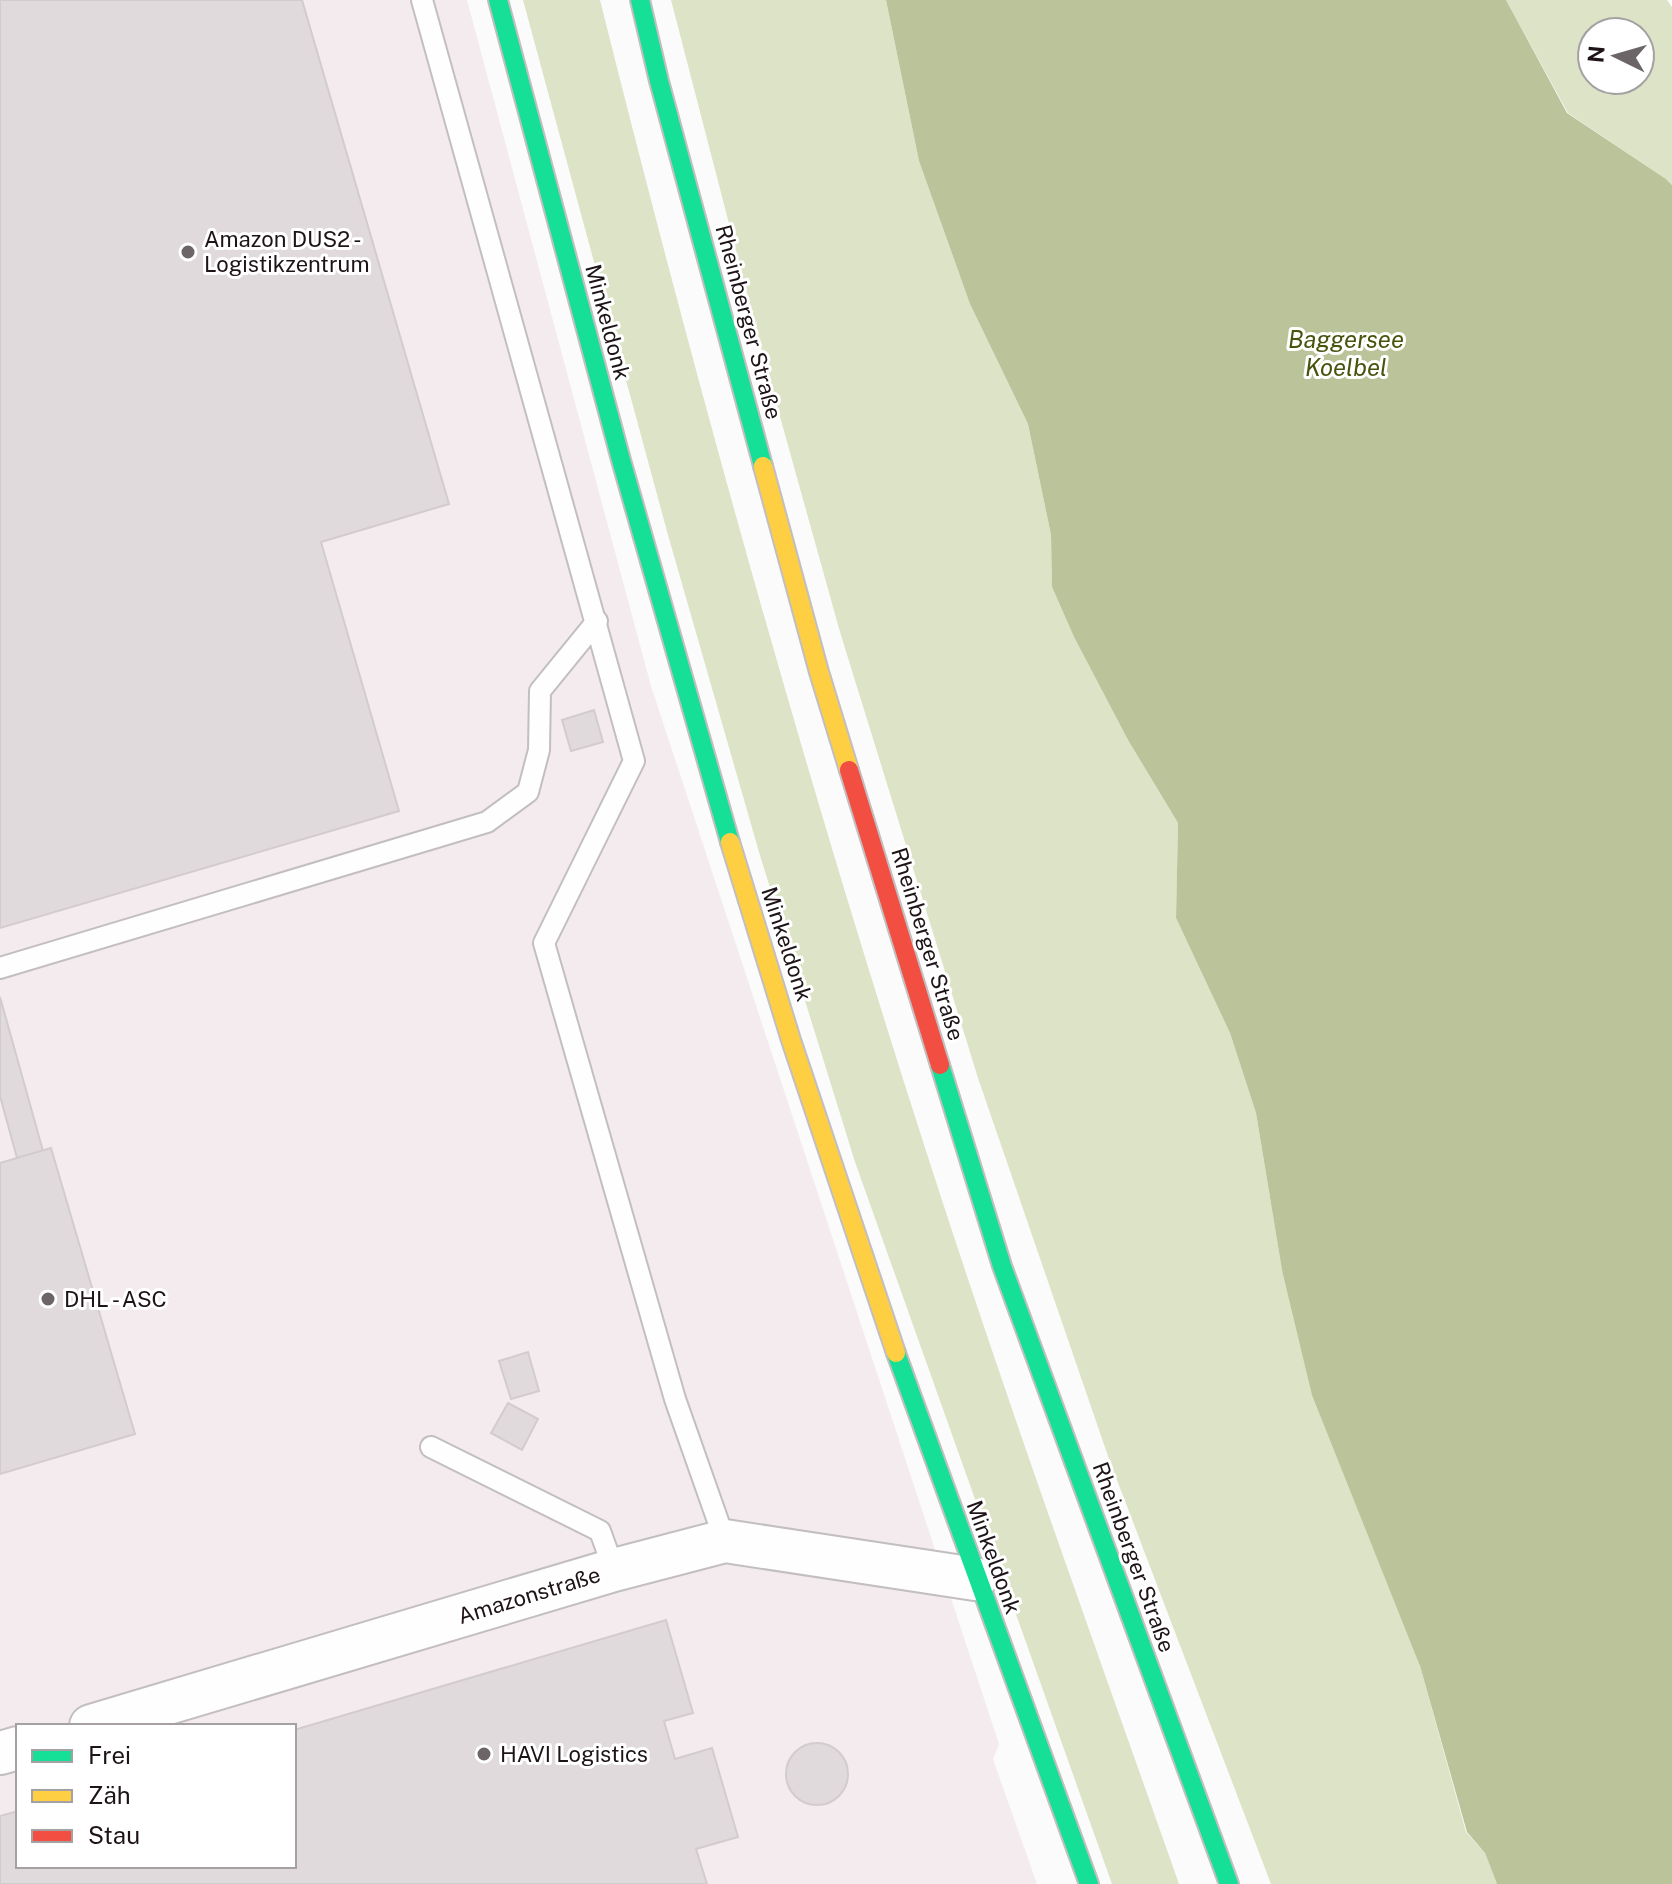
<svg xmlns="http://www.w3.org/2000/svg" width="1672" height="1884" viewBox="0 0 1672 1884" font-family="'Public Sans',sans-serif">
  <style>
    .built { fill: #f4ebef; fill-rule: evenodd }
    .green { fill: #dce3c6; fill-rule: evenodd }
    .water { fill: #bac399 }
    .building { fill: #e0dadc; stroke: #d2ccce; stroke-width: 2 }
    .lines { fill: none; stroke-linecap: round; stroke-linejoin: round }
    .lane-casing { stroke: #c3bec0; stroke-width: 24 }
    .street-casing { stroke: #c3bec0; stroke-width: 46 }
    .fast-casing { stroke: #c3bec0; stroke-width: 22 }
    .slow-casing { stroke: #c3bec0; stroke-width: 22 }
    .jam-casing { stroke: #c3bec0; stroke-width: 22 }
    .lane { stroke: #fefefe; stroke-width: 20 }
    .street { stroke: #fefefe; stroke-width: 42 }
    .fast { stroke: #16e098; stroke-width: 18 }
    .slow { stroke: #ffcf43; stroke-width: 18 }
    .jam { stroke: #f24e42; stroke-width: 18 }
    .poi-dot { fill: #6b6567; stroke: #fff; stroke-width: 3 }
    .labels { text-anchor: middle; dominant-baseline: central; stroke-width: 6; stroke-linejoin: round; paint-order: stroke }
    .poi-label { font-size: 22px; fill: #1e1418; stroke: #fff; text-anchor: start }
    .street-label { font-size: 22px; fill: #1e1418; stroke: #fff }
    .water-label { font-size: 24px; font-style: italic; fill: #48530e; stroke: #fff }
  </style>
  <rect width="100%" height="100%" fill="#fbfbfb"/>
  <!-- built -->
  <path class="built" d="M0 0H467L651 686 999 1744 993 1759 1037 1884H0ZM18 1726H294V1866H18Z"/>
  <!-- green -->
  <g class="green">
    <path d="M523 0H600C708 432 829 862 970 1285 1037 1486 1109 1685 1179 1884H1112L855 1162 759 852 668 535Z"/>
    <path d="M671 0H886L919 161 970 304 1028 424 1051 535 1052 587 1074 637 1128 740 1178 823 1176 918 1230 1033 1256 1113 1282 1270 1420 1666 1466 1832 1485 1853 1497 1884H1271L1109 1459 978 1078 840 632 767 370Z"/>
    <path d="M1506 0H1667L1672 7V185L1666 179 1568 113ZM1592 32H1640V80H1592Z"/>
  </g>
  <!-- water -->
  <path class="water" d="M886 0H1506L1567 113 1666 179 1672 185V1884H1497L1485 1853 1467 1832 1420 1666 1312 1395 1282 1270 1256 1113 1230 1033 1176 918 1178 823 1128 740 1074 637 1052 587 1051 535 1028 424 970 304 919 161Z"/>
  <!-- building -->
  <g class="building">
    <path d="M0 0H302L449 504 321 542 399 811 0 928Z"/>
    <path d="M594 710 603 742 571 751 562 720Z"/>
    <path d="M0 997 43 1151 17 1158 0 1096Z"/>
    <path d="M51 1148 135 1434 0 1474V1163Z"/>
    <path d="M528 1352 539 1391 511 1399 499 1361Z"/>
    <path d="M508 1403 538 1419 522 1450 491 1433Z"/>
    <path d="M666 1620 693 1713 664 1721 675 1759 712 1748 738 1837 696 1849 707 1884H0V1816L18 1811V1866H294V1730Z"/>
    <circle cx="817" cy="1774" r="31"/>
  </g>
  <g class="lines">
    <defs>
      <g id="lane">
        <path d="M422 0 634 761 544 943 675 1399 725 1541"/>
        <path d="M0 968 487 822 528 792 539 750 540 691 597 621"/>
        <path d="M431 1447 600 1531 614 1570"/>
      </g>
      <g id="street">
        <path d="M91 1726 614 1570 725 1541 975 1579"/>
        <path d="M0 1753 18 1748"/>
      </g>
      <g id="fast">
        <path d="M498 0 621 460 730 842"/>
        <path d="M640 0 659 81 763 466"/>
        <path d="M940 1065 1002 1266 1229 1884"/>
        <path d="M896 1353 1089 1884"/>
      </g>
      <g id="slow">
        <path d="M763 466 819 672 849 770"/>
        <path d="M730 842 791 1040 896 1353"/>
      </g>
      <path id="jam" d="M849 770 940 1065"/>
    </defs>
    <!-- lane casing -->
    <use href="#lane" class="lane-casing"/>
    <!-- street casing -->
    <use href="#street" class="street-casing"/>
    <!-- fast casing -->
    <use href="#fast" class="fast-casing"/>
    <!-- slow casing -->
    <use href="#slow" class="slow-casing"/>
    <!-- jam casing -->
    <use href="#jam" class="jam-casing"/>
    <!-- lane -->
    <use href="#lane" class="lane"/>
    <!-- street -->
    <use href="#street" class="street"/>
    <!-- fast -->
    <use href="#fast" class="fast"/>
    <!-- slow -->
    <use href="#slow" class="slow"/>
    <!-- jam -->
    <use href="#jam" class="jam"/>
  </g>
  <!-- markers -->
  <g class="poi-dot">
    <circle cx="188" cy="252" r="8"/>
    <circle cx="48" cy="1299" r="8"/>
    <circle cx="484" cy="1754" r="8"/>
  </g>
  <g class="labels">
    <!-- poi labels -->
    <g class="poi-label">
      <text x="204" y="239">Amazon DUS2 -<tspan x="204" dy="25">Logistikzentrum</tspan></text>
      <text x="64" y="1299">DHL - ASC</text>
      <text x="500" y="1754">HAVI Logistics</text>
    </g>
    <!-- street labels -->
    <g class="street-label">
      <text transform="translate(608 322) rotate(75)">Minkeldonk</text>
      <text transform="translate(749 322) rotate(75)">Rheinberger Straße</text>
      <text transform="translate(787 944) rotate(72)">Minkeldonk</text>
      <text transform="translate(928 944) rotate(73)">Rheinberger Straße</text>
      <text transform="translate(994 1557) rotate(70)">Minkeldonk</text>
      <text transform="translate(1134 1557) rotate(70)">Rheinberger Straße</text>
      <text transform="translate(529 1595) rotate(-17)">Amazonstraße</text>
    </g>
    <!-- water labels -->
    <g class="water-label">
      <text x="1346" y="339">Baggersee<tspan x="1346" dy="28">Koelbel</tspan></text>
    </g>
  </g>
  <!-- legend -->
  <rect x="16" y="1724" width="280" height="144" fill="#ffffff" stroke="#a5a1a3" stroke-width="2"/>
  <rect x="32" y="1750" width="40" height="12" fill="#16e098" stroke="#a5a1a3" stroke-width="2"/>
  <text x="88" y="1764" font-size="24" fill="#1e1418">Frei</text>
  <rect x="32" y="1790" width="40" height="12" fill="#ffcf43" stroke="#a5a1a3" stroke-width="2"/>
  <text x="88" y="1804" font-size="24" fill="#1e1418">Zäh</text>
  <rect x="32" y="1830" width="40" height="12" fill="#f24e42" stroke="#a5a1a3" stroke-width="2"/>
  <text x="88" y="1844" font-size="24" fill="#1e1418">Stau</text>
  <!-- north arrow -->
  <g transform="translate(1616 56) rotate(275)"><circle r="38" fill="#ffffff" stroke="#a5a1a3" stroke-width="2"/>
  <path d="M0-6L14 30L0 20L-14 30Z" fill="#6b6567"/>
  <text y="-12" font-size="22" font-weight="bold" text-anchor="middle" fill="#1e1418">N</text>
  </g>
</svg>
